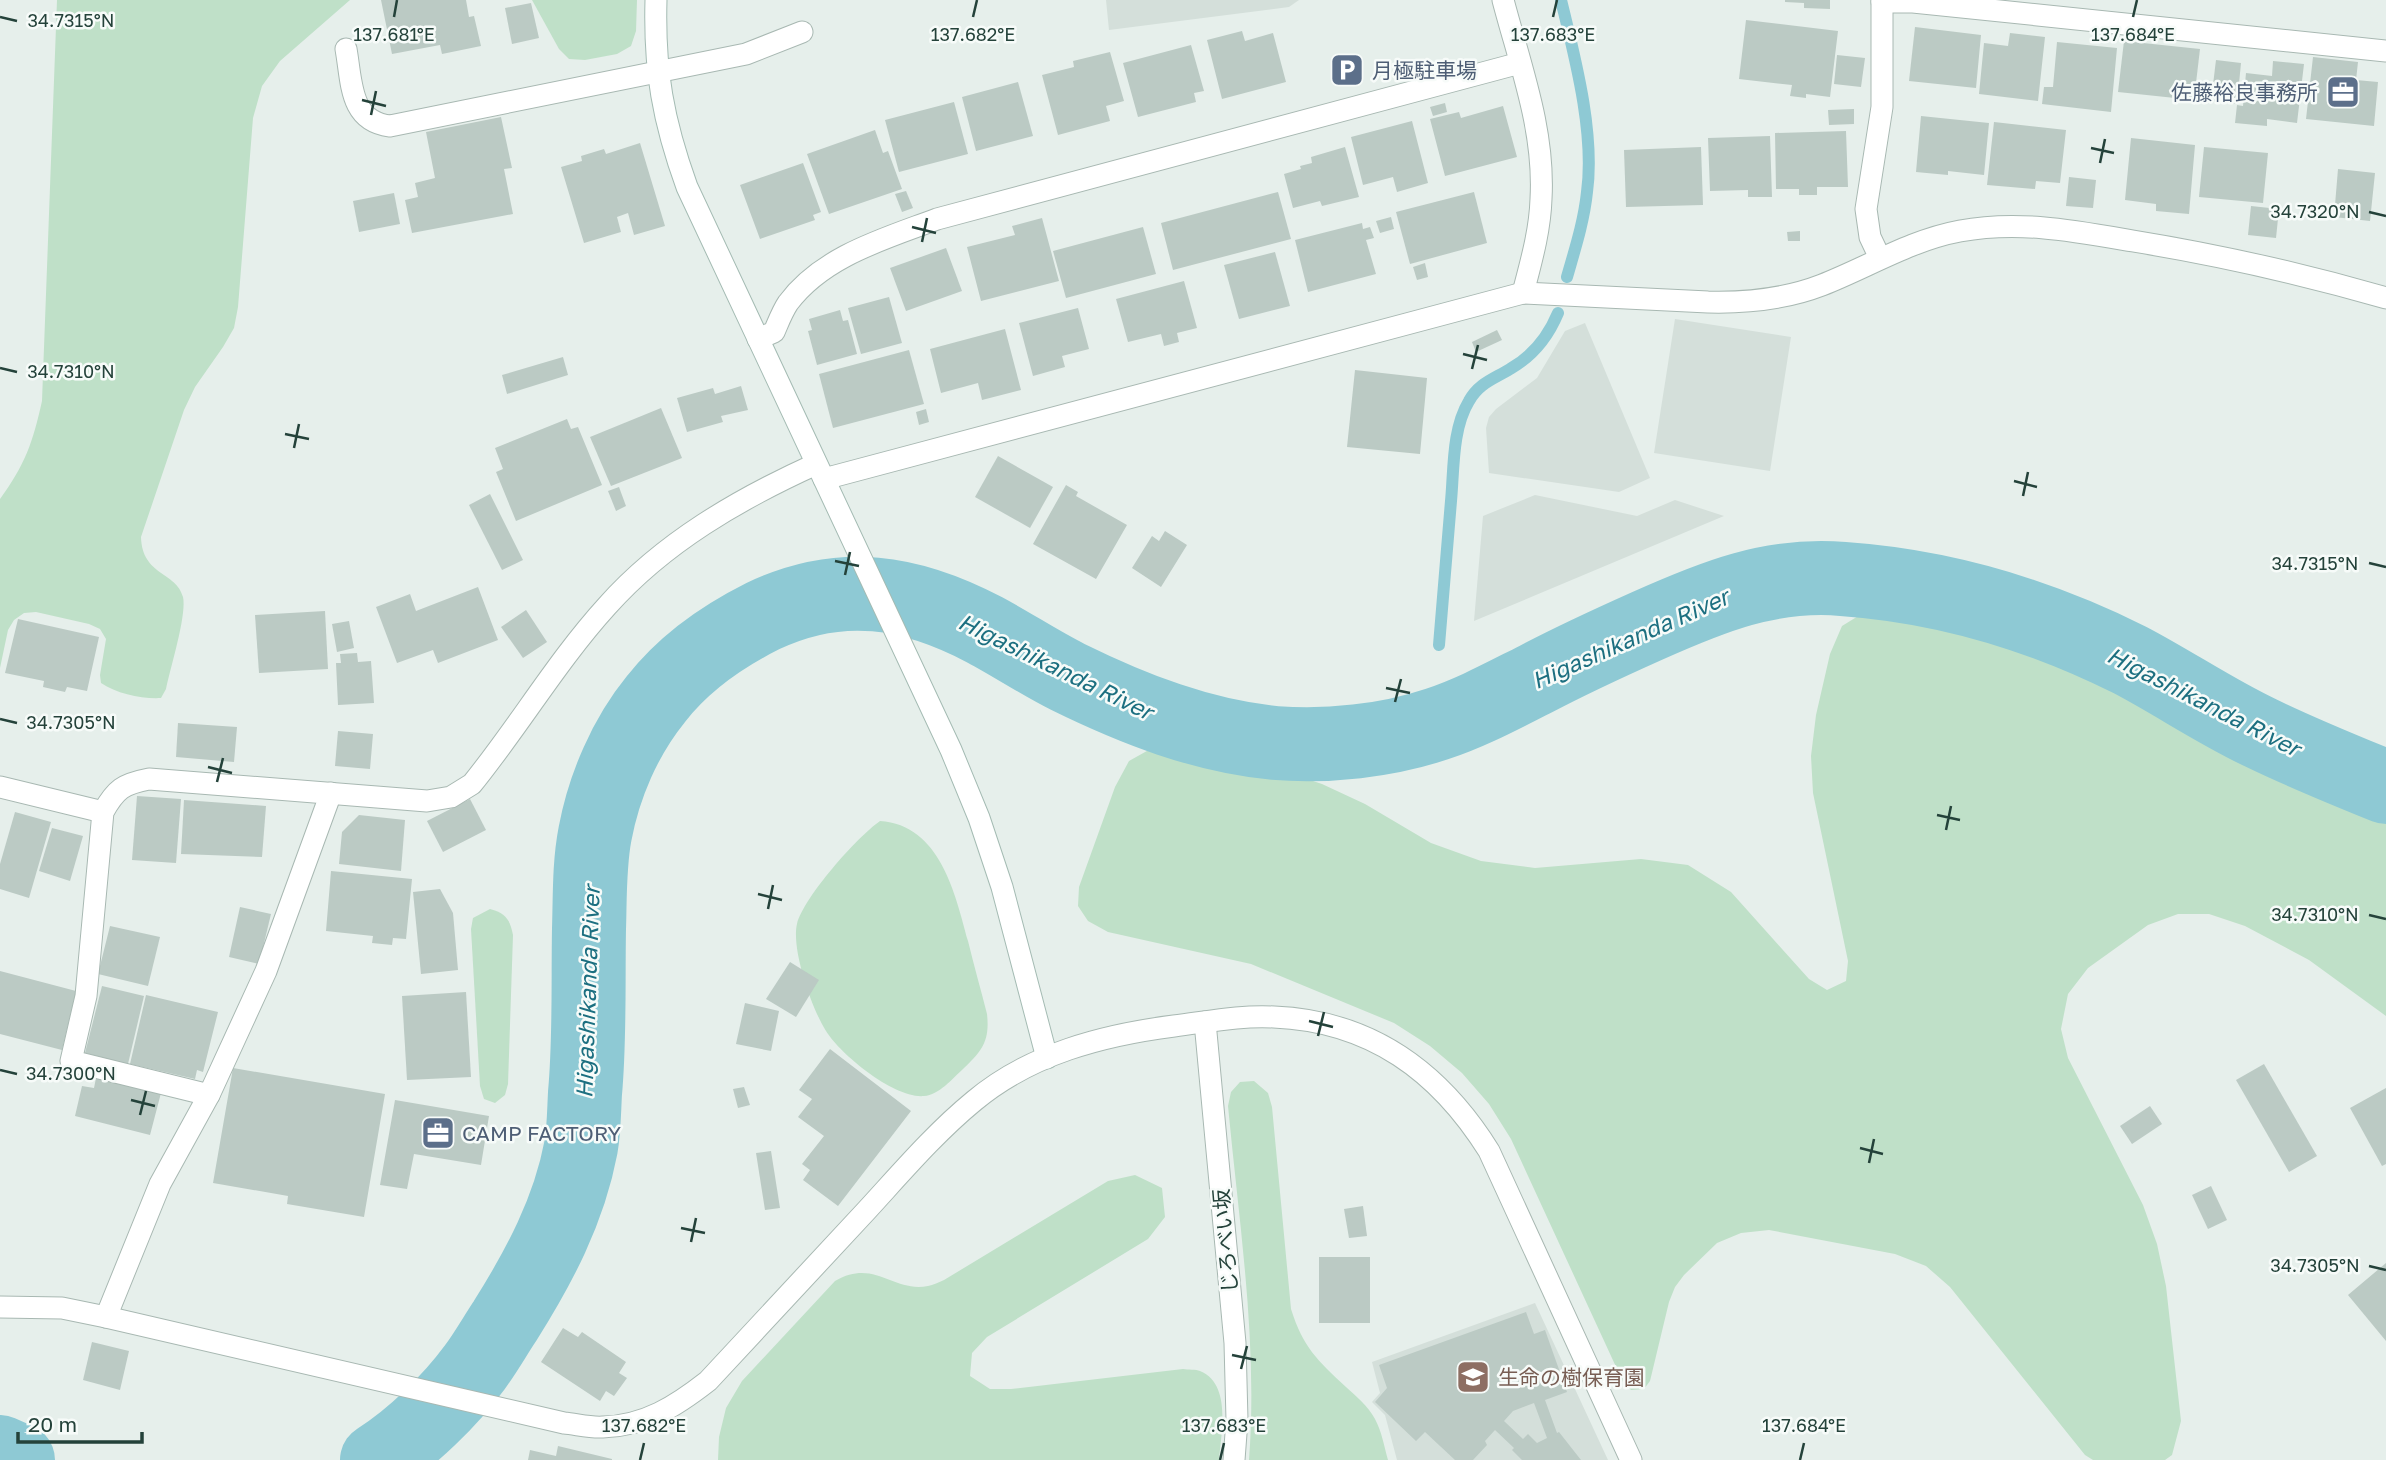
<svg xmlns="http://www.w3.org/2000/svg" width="2386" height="1460" viewBox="0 0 2386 1460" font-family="'Golos Text','Noto Sans JP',sans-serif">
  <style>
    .built { fill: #d4dfda }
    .green { fill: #bfe0c8 }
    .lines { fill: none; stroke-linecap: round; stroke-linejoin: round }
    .stream { stroke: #8ec9d4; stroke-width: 12 }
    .river { stroke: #8ec9d4; stroke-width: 74 }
    .building { fill: #bbcac4; fill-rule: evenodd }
    .street-casing { stroke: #a8b8b2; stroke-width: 23 }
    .secondary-casing { stroke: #a4bbb3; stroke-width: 23 }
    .street { stroke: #fff; stroke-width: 21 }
    .secondary { stroke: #fff; stroke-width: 21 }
    .ticks { fill: none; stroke: #24423a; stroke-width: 2.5 }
    .labels { text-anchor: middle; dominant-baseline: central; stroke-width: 5; stroke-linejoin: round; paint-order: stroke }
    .service-label { font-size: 21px; fill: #4e5e75; stroke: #f7fbf9; text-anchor: start }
    .street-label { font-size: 21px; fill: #24423a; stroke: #f7fbf9 }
    .education-label { font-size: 21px; fill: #785e54; stroke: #f7fbf9; text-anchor: start }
    .water-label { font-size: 23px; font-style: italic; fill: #1c6f80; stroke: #f7fbf9 }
    .ticks-label { font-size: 18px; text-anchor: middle; fill: #24423a; stroke: #f7fbf9; stroke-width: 5; stroke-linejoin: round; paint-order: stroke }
  </style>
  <rect width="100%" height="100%" fill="#e6efeb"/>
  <!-- built -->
  <g class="built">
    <path d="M1106 0H1299L1289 7 1109 30Z"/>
    <path d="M1675 319 1791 337 1770 471 1654 453Z"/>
    <path d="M1585 323 1650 478 1619 492 1489 473 1486 428 1489 417 1496 409 1537 378 1565 331Z"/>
    <path d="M1535 495 1637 516 1675 500 1724 516 1474 621 1483 516Z"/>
    <path d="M1535 1303 1608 1460H1397L1385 1415 1372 1402 1380 1393 1372 1362Z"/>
  </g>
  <!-- green -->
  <g class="green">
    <path d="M57 0H350L280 61 262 86 253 118 238 307 234 328 223 347 195 387 184 410 141 537C142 576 177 572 183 597 187 615 170 669 166 689L161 698C142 699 117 694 101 683L100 675 106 639 100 629 89 624 36 612 24 613 14 620 8 630 0 668V499C25 465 33 442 42 401Z"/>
    <path d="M532 0H637L636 31 631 46 617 54 585 60 569 59 559 49Z"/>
    <path d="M1868 610C2010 605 2129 689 2249 752 2293 774 2340 792 2386 811V1016L2309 960 2245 926 2209 914H2178L2148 925 2088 968 2068 994 2061 1029 2068 1058 2143 1205 2157 1244 2166 1286 2181 1421 2172 1455 2165 1460H2093L2085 1455 1950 1287 1926 1266 1895 1254 1769 1230 1741 1233 1717 1243 1684 1275 1675 1287 1669 1302 1650 1381 1644 1389 1631 1390 1623 1382 1511 1139 1489 1104 1462 1073 1430 1046 1394 1023 1251 964 1108 932 1088 921 1078 906 1079 887 1115 787 1129 761 1154 747H1184L1280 770 1322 784 1365 804 1431 843 1481 861 1535 868 1641 859 1688 865 1731 892 1809 979 1827 990 1846 981 1848 961 1813 793 1811 756 1816 715 1830 654 1842 626Z"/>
    <path d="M880 821C940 825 955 893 968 941 974 966 981 990 987 1014 990 1041 982 1051 963 1069 952 1079 939 1095 924 1096 895 1099 841 1055 826 1031 812 1009 791 949 797 924 804 897 857 837 880 821Z"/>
    <path d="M490 909C506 913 510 920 513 935L508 1084 505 1095 495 1103 484 1099 480 1086 471 929 473 918Z"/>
    <path d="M1254 1081 1268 1093 1272 1107 1291 1309C1303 1347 1317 1360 1346 1387 1356 1396 1368 1406 1375 1419 1382 1432 1384 1446 1388 1460H1249C1258 1342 1239 1223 1228 1106L1231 1092 1240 1082Z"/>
    <path d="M1135 1175 1162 1188 1165 1217 1148 1239 987 1337 972 1353 970 1376 990 1389H1011L1183 1369C1188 1370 1196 1369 1200 1371 1232 1384 1221 1434 1219 1460H718L719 1437 726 1408 742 1381 835 1281C875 1258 893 1293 928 1286 933 1285 939 1282 944 1280L1108 1181Z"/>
  </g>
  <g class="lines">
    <!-- stream -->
    <g class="stream">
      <path d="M1561 0C1575 58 1595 133 1587 192 1584 221 1575 249 1567 277"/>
      <path d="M1439 645C1443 597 1447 549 1451 501 1454 469 1452 429 1469 401 1479 383 1494 379 1510 369 1533 356 1548 337 1558 313"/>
      <path d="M1432 726 1434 699"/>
    </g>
    <!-- river -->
    <g class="river">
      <path d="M0 1452 18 1460"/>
      <path d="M377 1460C412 1438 450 1401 475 1367 486 1352 495 1336 505 1321 539 1267 569 1211 581 1147 584 1130 584 1111 585 1093 590 1039 588 984 589 929 590 898 589 865 595 834 604 786 625 737 656 699 684 663 723 636 763 616 841 579 911 591 985 630 1013 645 1040 663 1068 677 1133 709 1202 736 1275 743 1328 747 1386 741 1437 724 1471 713 1504 695 1536 679 1572 660 1609 643 1647 626 1712 597 1770 573 1843 579 1943 586 2040 615 2130 660 2174 683 2216 712 2261 733 2302 753 2344 770 2386 787"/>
    </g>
  </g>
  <!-- building -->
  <g class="building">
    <path d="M381 0H466L469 17 474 16 481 46 442 54 440 45 392 54Z"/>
    <path d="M1785 0H1830V9L1804 8V3L1785 2Z"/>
    <path d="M531 3 539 38 512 44 505 8Z"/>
    <path d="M1746 20 1838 31 1830 97 1806 94V98L1790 96 1792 85 1739 79Z"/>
    <path d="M1915 27 1981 35 1976 88 1909 81Z"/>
    <path d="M1242 31 1245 41 1273 33 1286 82 1222 99 1207 40Z"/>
    <path d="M2010 33 2045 37 2038 101 1979 94 1984 43 2008 46Z"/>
    <path d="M2124 41 2200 49 2194 100 2118 92Z"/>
    <path d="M2057 42 2117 48 2111 112 2042 104 2044 87H2053Z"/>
    <path d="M1191 45 1204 91 1194 93 1196 102 1138 117 1123 63Z"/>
    <path d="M1110 52 1124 101 1106 106 1110 121 1058 135 1042 75 1074 67 1073 61Z"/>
    <path d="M1837 55 1865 58 1861 87 1834 84Z"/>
    <path d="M2313 57 2358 62 2356 80 2378 82 2374 126 2306 119Z"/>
    <path d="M2216 60 2241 63 2237 104 2211 101Z"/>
    <path d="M2273 61 2304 64 2297 123 2267 119V126L2235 123 2237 105 2243 106 2246 73 2272 76Z"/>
    <path d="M1018 82 1033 136 976 151 962 97Z"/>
    <path d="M954 102 968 154 899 172 885 120Z"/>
    <path d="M1445 103 1447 112 1433 116 1430 107Z"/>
    <path d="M1503 106 1517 157 1445 176 1430 119 1459 112 1461 118Z"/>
    <path d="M1854 109V124L1829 125 1828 110Z"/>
    <path d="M1921 116 1989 123 1984 175 1948 171V175L1916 172Z"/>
    <path d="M501 117 512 168 504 169 513 214 412 233 405 200 418 197 415 183 435 178 426 132Z"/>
    <path d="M1412 121 1428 183 1397 192 1393 177 1363 185 1351 137Z"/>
    <path d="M1994 122 2066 130 2060 183 2036 181 2035 189 1987 185Z"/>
    <path d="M875 130 883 153 888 151 902 189 829 214 807 154Z"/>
    <path d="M1846 131 1848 187H1817V195H1799V189H1776L1775 133Z"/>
    <path d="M1770 136 1772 197H1748V190L1710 191 1708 138Z"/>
    <path d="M2131 138 2195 145 2189 214 2156 211V204L2125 200Z"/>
    <path d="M640 143 665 226 634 235 628 213 617 217 621 232 584 243 561 167 582 161 581 156 604 149 606 154Z"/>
    <path d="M1345 147 1359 197 1322 206 1320 201 1293 208 1284 174 1301 169 1300 166 1312 163 1311 157Z"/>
    <path d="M1701 147 1703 205 1626 207 1624 150Z"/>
    <path d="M2204 147 2268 153 2263 203 2199 197Z"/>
    <path d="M803 163 821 212 813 215 815 220 760 239 740 185Z"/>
    <path d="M2338 169 2375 173 2370 221 2334 217Z"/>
    <path d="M2069 177 2096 180 2093 208 2066 206Z"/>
    <path d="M906 191 913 208 902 212 895 194Z"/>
    <path d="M1278 192 1291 239 1173 270 1161 223Z"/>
    <path d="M1474 192 1487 243 1410 264 1396 212Z"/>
    <path d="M394 193 400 224 359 232 353 201Z"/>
    <path d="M2251 206 2279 209 2276 238 2248 235Z"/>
    <path d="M1391 217 1394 229 1380 233 1376 221Z"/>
    <path d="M1042 218 1059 281 981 301 967 247 1015 235 1012 226Z"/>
    <path d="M1362 223 1363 229 1370 227 1374 238 1366 240 1376 274 1308 292 1295 240Z"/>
    <path d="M1143 227 1156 274 1066 298 1053 251Z"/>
    <path d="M1800 231V241H1788L1787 232Z"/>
    <path d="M946 248 962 291 906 311 890 268Z"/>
    <path d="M1275 252 1290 306 1239 319 1224 265Z"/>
    <path d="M1425 263 1428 277 1417 280 1413 267Z"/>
    <path d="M1184 281 1197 328 1177 333 1179 342 1164 346 1161 334 1128 342 1116 299Z"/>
    <path d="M889 297 902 343 861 354 848 308Z"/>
    <path d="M1078 308 1089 349 1062 356 1065 367 1033 376 1019 323Z"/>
    <path d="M840 310 843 321 848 320 857 354 817 365 808 331 812 330 809 319Z"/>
    <path d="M1005 329 1021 390 982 400 978 383 941 393 930 349Z"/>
    <path d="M1497 330 1502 340 1476 352 1472 342Z"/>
    <path d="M909 350 924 404 833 428 819 374Z"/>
    <path d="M563 357 568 375 507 394 502 375Z"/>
    <path d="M1355 370 1427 378 1420 454 1347 447Z"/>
    <path d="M741 386 748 410 721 416 723 422 687 432 677 398 713 388 715 394Z"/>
    <path d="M661 408 682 458 611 486 590 437Z"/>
    <path d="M926 409 929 422 919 425 916 412Z"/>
    <path d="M567 419 571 429 578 427 602 485 516 521 496 472 503 469 495 448Z"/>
    <path d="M998 456 1053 487 1030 528 975 497Z"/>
    <path d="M1066 485 1078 492 1076 496 1127 525 1096 579 1033 544Z"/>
    <path d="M619 487 626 506 616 511 608 491Z"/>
    <path d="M490 494 523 560 502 570 469 505Z"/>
    <path d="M1165 531 1187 545 1161 587 1132 568 1152 536 1159 541Z"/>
    <path d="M478 587 498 640 438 663 433 650 397 663 376 607 410 594 416 611Z"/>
    <path d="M526 610 547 642 523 658 501 627Z"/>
    <path d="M325 611 328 669 259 673 255 615Z"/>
    <path d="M18 619 99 637 87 691 67 687 65 692 43 687 44 681 5 673Z"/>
    <path d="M349 621 354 648 337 652 332 624Z"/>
    <path d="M357 653 358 662 371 661 374 703 338 705 336 663H341L340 654Z"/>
    <path d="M178 723 237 727 234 762 176 757Z"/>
    <path d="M338 731 373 734 370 769 335 766Z"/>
    <path d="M137 796 181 799 176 863 132 860Z"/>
    <path d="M470 799 486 830 443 852 427 821Z"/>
    <path d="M184 800 266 806 262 857 181 854Z"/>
    <path d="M15 812 51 822 29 898 0 889V864Z"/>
    <path d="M359 815 405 820 401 871 339 864 342 832Z"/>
    <path d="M52 828 83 836 70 881 39 871Z"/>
    <path d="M331 871 412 879 406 939 393 938 392 945 372 943 373 936 326 931Z"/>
    <path d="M440 889 453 913 458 970 421 974 413 892Z"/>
    <path d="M240 907 271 914 259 964 229 957Z"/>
    <path d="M110 926 160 937 148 986 98 974Z"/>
    <path d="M790 962 819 980 796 1017 766 999Z"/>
    <path d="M0 971 76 991 62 1050 0 1034Z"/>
    <path d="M102 986 144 996 128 1064 85 1053Z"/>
    <path d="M466 992 471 1077 407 1080 402 996Z"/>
    <path d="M146 995 218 1012 203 1072 197 1070 195 1079 130 1064Z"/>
    <path d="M745 1003 779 1011 771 1051 736 1044Z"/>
    <path d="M830 1049 911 1111 838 1206 803 1180 810 1170 802 1164 824 1136 798 1117 812 1099 799 1090Z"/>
    <path d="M2264 1064 2317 1156 2289 1172 2236 1080Z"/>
    <path d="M233 1068 385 1094 364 1217 287 1204 288 1196 213 1183Z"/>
    <path d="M96 1078 161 1093 150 1135 75 1116 82 1086 94 1088Z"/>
    <path d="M744 1087 750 1105 738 1108 733 1089Z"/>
    <path d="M2386 1088V1164L2382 1166 2350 1108Z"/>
    <path d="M395 1100 489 1116 481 1165 414 1154 407 1189 380 1185Z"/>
    <path d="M2150 1106 2162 1124 2132 1144 2120 1126Z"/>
    <path d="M771 1151 780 1208 765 1210 756 1153Z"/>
    <path d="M2211 1186 2227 1220 2208 1229 2192 1195Z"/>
    <path d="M1363 1206 1367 1236 1349 1238 1344 1209Z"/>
    <rect x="1319" y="1257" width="51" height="66"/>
    <path d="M2386 1263V1341L2348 1295Z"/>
    <path d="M1526 1312 1534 1334 1545 1330 1567 1392 1545 1400 1557 1433 1559 1432 1581 1460H1522L1512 1450 1514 1448 1495 1430 1485 1441 1487 1445 1473 1460H1455L1425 1432 1416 1441 1375 1402 1387 1388 1379 1365ZM1534 1403 1547 1438 1537 1443 1528 1434 1523 1439 1504 1421 1513 1411Z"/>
    <path d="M563 1328 578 1337 582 1332 626 1362 619 1373 627 1378 614 1396 606 1391 600 1401 541 1362Z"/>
    <path d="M92 1342 129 1351 120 1390 83 1380Z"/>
    <path d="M558 1446 612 1459V1460H528L530 1450 556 1456Z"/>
  </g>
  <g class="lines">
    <defs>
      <g id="street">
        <path d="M1503 0C1520 65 1545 130 1541 199 1540 231 1531 262 1523 293"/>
        <path d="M1882 2H1913L2386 51"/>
        <path d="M346 49C352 82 349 121 390 126L746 54 802 32"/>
        <path d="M1880 258 1870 237 1866 209 1882 107V0"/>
        <path d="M758 339 774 332C778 323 782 312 788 303 823 256 884 239 937 219L1520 63"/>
        <path d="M824 479 1523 293 1708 302C1747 303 1786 299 1822 285 1868 267 1911 240 1960 231 2019 220 2075 231 2133 241 2219 255 2303 274 2386 298"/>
        <path d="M0 787 103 812"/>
        <path d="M1205 1022 1235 1343 1237 1420 1234 1460"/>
        <path d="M209 1095 71 1061 86 996 103 812C116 789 123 784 149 779L427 801 451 797 472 784C519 726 557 661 607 606 664 542 739 499 816 464"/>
        <path d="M0 1307 62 1308 106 1317 564 1423C576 1424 590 1428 603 1427 645 1426 676 1406 708 1381 761 1324 814 1267 867 1210 901 1173 935 1133 974 1101 1030 1054 1103 1035 1174 1026 1207 1022 1241 1015 1274 1017 1371 1021 1439 1071 1489 1151L1631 1460"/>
        <path d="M106 1317 160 1184 209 1095 266 971 331 793"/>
      </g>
      <path id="secondary" d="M656 0C654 70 663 121 687 187L951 750 979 818 1002 887 1047 1058"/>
    </defs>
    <!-- street casing -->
    <use href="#street" class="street-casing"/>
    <!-- secondary casing -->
    <use href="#secondary" class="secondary-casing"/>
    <!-- street -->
    <use href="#street" class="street"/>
    <!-- secondary -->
    <use href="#secondary" class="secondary"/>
  </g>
  <!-- ticks -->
  <path class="ticks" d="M0 17 17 21M394 17 397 0M973 17 977 0M1553 17 1557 0M2133 17 2137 0M362 100 386 106M371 115 376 91M2091 148 2114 153M2100 163 2105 139M2369 212 2386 216M912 227 936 233M922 242 927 218M1463 354 1487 360M0 368 17 372M1472 369 1478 345M285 434 309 439M294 448 299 424M2014 481 2037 487M2023 496 2028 472M835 561 859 566M2369 563 2386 567M845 575 850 552M1386 688 1410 693M1395 702 1401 679M0 719 17 723M208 767 232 773M217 782 223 758M1937 815 1960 820M1946 830 1951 806M758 894 782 900M768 909 773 885M2369 915 2386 919M1309 1021 1333 1027M1318 1036 1324 1012M0 1070 17 1074M131 1100 155 1106M140 1115 146 1091M1860 1148 1883 1154M1869 1163 1874 1139M681 1228 705 1233M691 1242 696 1218M2369 1266 2386 1270M1232 1355 1256 1360M1241 1369 1247 1346M640 1460 644 1443M1220 1460 1224 1443M1800 1460 1804 1443"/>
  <!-- icons -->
  <defs>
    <symbol id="parking-square" viewBox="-11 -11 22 22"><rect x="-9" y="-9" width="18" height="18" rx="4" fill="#5c6f8a" stroke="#f7fbf9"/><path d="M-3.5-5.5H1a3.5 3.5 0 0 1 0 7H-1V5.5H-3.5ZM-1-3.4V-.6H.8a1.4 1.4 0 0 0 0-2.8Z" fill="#fff"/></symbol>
    <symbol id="office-square" viewBox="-11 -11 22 22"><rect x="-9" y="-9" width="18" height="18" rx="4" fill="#5c6f8a" stroke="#f7fbf9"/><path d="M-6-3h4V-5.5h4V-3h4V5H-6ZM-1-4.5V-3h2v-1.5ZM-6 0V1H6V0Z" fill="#fff"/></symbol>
    <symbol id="school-square" viewBox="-11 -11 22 22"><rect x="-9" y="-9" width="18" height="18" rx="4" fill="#8d6e63" stroke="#f7fbf9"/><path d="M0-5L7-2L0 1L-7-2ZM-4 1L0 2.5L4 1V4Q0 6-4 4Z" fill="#fff"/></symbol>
  </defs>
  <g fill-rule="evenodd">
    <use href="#parking-square" x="1328" y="51" width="38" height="38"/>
    <use href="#office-square" x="2324" y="73" width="38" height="38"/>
    <use href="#office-square" x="419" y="1114" width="38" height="38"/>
    <use href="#school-square" x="1454" y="1358" width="38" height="38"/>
  </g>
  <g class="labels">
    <!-- service labels -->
    <g class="service-label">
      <text x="1372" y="70">月極駐車場</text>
      <text x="2318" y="92" text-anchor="end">佐藤裕良事務所</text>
      <text x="462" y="1133">CAMP FACTORY</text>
    </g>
    <!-- street labels -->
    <g class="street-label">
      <text transform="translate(1225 1241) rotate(-95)">じろべい坂</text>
    </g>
    <!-- education labels -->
    <g class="education-label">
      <text x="1498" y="1377">生命の樹保育園</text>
    </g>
    <!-- water labels -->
    <g class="water-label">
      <text transform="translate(1630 638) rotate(-24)">Higashikanda River</text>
      <text transform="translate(1056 666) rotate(26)">Higashikanda River</text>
      <text transform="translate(2204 701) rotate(27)">Higashikanda River</text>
      <text transform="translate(587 992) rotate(-88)">Higashikanda River</text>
    </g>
  </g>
  <g class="ticks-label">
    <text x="71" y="27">34.7315°N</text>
    <text x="394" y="41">137.681°E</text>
    <text x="973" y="41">137.682°E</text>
    <text x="1553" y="41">137.683°E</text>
    <text x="2133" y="41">137.684°E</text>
    <text x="2315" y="218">34.7320°N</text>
    <text x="71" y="378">34.7310°N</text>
    <text x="2315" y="570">34.7315°N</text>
    <text x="71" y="729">34.7305°N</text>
    <text x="2315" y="921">34.7310°N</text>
    <text x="71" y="1080">34.7300°N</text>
    <text x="2315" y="1272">34.7305°N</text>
    <text x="644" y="1432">137.682°E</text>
    <text x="1224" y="1432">137.683°E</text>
    <text x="1804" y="1432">137.684°E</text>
  </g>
  <!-- scale -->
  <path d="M18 1432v10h124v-10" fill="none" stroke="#24423a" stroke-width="3.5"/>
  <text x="28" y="1432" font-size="21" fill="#24423a" stroke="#f7fbf9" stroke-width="5" paint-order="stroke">20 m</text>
</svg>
